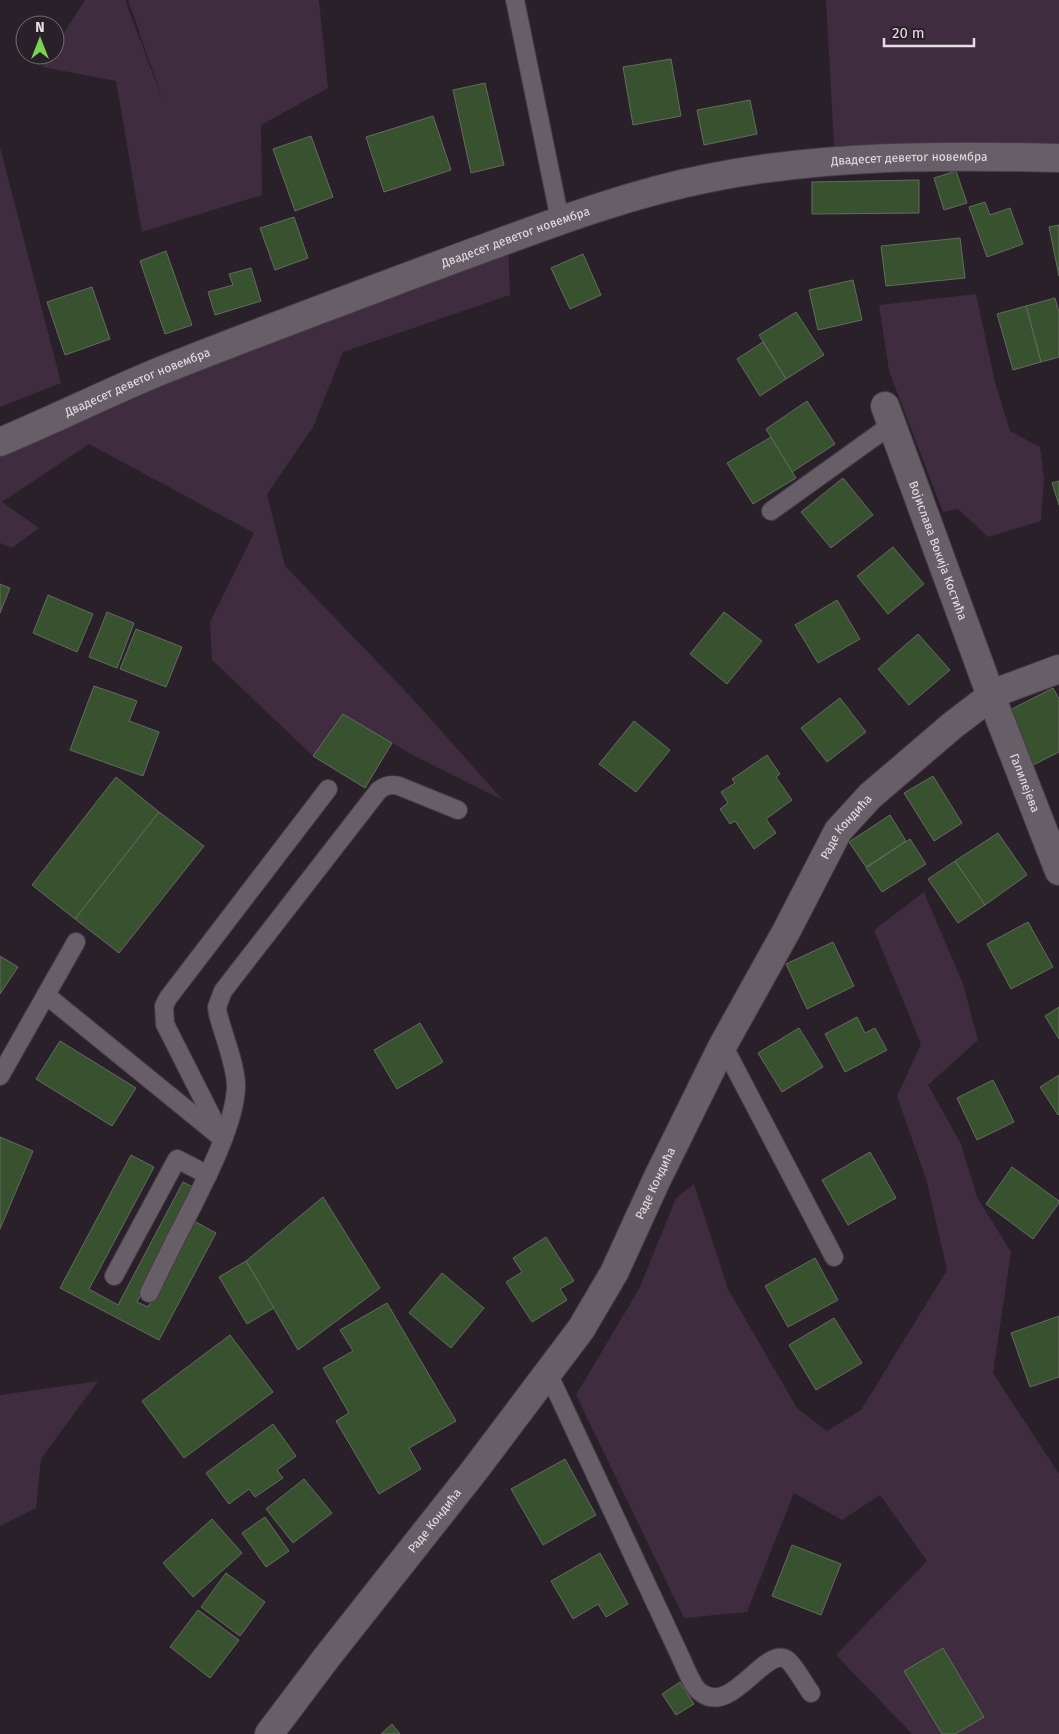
<svg xmlns="http://www.w3.org/2000/svg" width="1059" height="1734" viewBox="0 0 1059 1734" font-family="'Fira Sans',sans-serif">
  <style>
    .green { fill: #3f2c3f }
    .building { fill: #38512e; stroke: #646c61 }
    .lines { fill: none; stroke-linecap: round; stroke-linejoin: round }
    .service-casing { stroke: #443d45; stroke-width: 20 }
    .minor-casing { stroke: #443d45; stroke-width: 30 }
    .tertiary-casing { stroke: #443d45; stroke-width: 30 }
    .service { stroke: #685e68; stroke-width: 18 }
    .minor { stroke: #685e68; stroke-width: 28 }
    .tertiary { stroke: #685e68; stroke-width: 28 }
    .labels { text-anchor: middle; dominant-baseline: central; stroke-width: 4; stroke-linejoin: round; paint-order: stroke }
    .street-label { font-size: 12px; fill: #e5dfe5; stroke: #292029 }
  </style>
  <rect width="100%" height="100%" fill="#292029"/>
  <!-- green -->
  <g class="green">
    <path d="M85 0H125L165 106 128 0H319L328 88 261 125 262 195 142 232 116 81 42 67 50 55H55V47Z"/>
    <path d="M826 0H1059V158L835 162Z"/>
    <path d="M0 147 61 383 0 407Z"/>
    <path d="M508 240 510 295 343 352 313 427 267 494 285 566 410 696 503 800 411 754 343 714 313 756 212 660 210 622 254 533 89 444 2 502 39 528 12 548 0 543V442Z"/>
    <path d="M976 294 995 382 1010 431 1040 447 1044 478 1041 521 988 537 958 509 943 512 889 371 879 305Z"/>
    <path d="M924 892 963 984 978 1040 928 1085 961 1144 977 1197 1011 1252 993 1373 1059 1474V1734H912L836 1655 927 1561 880 1495 842 1520 794 1493 747 1612 684 1618 576 1395 639 1289 676 1198 694 1184 728 1289 797 1408 827 1431 861 1410 947 1270 927 1182 897 1096 921 1044 874 930Z"/>
    <path d="M98 1381 41 1459 36 1508 0 1526V1395Z"/>
  </g>
  <!-- building -->
  <g class="building">
    <path d="M671 59 681 116 633 125 623 67Z"/>
    <path d="M485 83 504 165 471 173 453 90Z"/>
    <path d="M750 100 757 134 704 145 697 110Z"/>
    <path d="M433 116 451 170 384 192 366 137Z"/>
    <path d="M311 136 333 197 295 211 273 149Z"/>
    <path d="M956 171 967 203 944 210 934 178Z"/>
    <path d="M919 180V213L812 214V182Z"/>
    <path d="M985 202 990 215 1010 208 1023 244 987 257 969 207Z"/>
    <path d="M294 217 308 258 275 270 260 228Z"/>
    <path d="M1059 225V276L1049 227Z"/>
    <path d="M960 238 965 278 886 286 881 246Z"/>
    <path d="M166 251 192 325 165 334 140 261Z"/>
    <path d="M583 254 601 295 570 309 551 268Z"/>
    <path d="M251 268 261 301 215 315 208 292 233 285 229 274Z"/>
    <path d="M853 280 862 320 818 330 809 290Z"/>
    <path d="M92 287 110 339 65 355 47 302Z"/>
    <path d="M1055 298 1059 312V357L1041 362 1026 306Z"/>
    <path d="M1026 306 1041 362 1013 370 997 314Z"/>
    <path d="M796 312 824 355 786 379 759 335Z"/>
    <path d="M763 342 786 379 760 396 737 359Z"/>
    <path d="M807 401 835 444 792 472 766 429Z"/>
    <path d="M771 437 796 478 753 504 727 463Z"/>
    <path d="M843 478 873 515 831 548 801 512Z"/>
    <path d="M1059 481V505L1052 483Z"/>
    <path d="M893 547 924 584 888 614 857 576Z"/>
    <path d="M0 584 10 588 0 613Z"/>
    <path d="M48 595 93 614 77 652 33 633Z"/>
    <path d="M837 600 860 639 818 663 795 625Z"/>
    <path d="M107 612 134 623 117 668 89 657Z"/>
    <path d="M724 612 762 641 727 684 690 654Z"/>
    <path d="M136 629 182 647 166 687 120 669Z"/>
    <path d="M918 634 950 670 909 705 878 669Z"/>
    <path d="M94 686 137 701 129 721 159 732 143 776 70 750Z"/>
    <path d="M1053 688 1059 699V752L1031 766 1004 713Z"/>
    <path d="M840 698 866 732 827 762 801 728Z"/>
    <path d="M343 714 392 743 365 788 313 756Z"/>
    <path d="M634 721 670 750 636 792 599 764Z"/>
    <path d="M767 755 780 774 776 777 792 800 766 819 776 833 754 849 735 821 730 824 720 809 728 803 721 792 735 783 732 779Z"/>
    <path d="M933 776 962 823 934 841 904 793Z"/>
    <path d="M116 777 159 812 75 919 32 885Z"/>
    <path d="M159 812 204 846 119 953 75 919Z"/>
    <path d="M890 815 906 841 866 867 849 842Z"/>
    <path d="M998 833 1027 875 985 905 955 861Z"/>
    <path d="M910 839 926 864 882 892 866 868Z"/>
    <path d="M955 861 985 905 958 923 928 879Z"/>
    <path d="M1028 922 1053 967 1011 989 987 944Z"/>
    <path d="M833 942 854 986 807 1009 786 964Z"/>
    <path d="M0 956 18 967 0 994Z"/>
    <path d="M1059 1007V1039L1045 1016Z"/>
    <path d="M857 1017 865 1033 875 1028 887 1050 845 1072 825 1034Z"/>
    <path d="M420 1023 443 1062 397 1089 374 1050Z"/>
    <path d="M799 1028 823 1067 782 1092 758 1053Z"/>
    <path d="M60 1041 136 1088 112 1126 36 1079Z"/>
    <path d="M1059 1075V1114L1058 1115 1040 1087Z"/>
    <path d="M993 1080 1014 1122 977 1140 957 1098Z"/>
    <path d="M0 1137 33 1151 0 1229Z"/>
    <path d="M870 1152 896 1198 848 1225 822 1180Z"/>
    <path d="M131 1155 154 1167 89 1289 118 1305 183 1182 197 1189 137 1302 148 1307 194 1221 216 1233 159 1340 60 1288Z"/>
    <path d="M1012 1167 1059 1201V1203L1033 1239 986 1204Z"/>
    <path d="M323 1197 380 1288 298 1350 246 1261Z"/>
    <path d="M546 1237 574 1281 560 1289 567 1300 532 1322 506 1282 522 1272 513 1258Z"/>
    <path d="M815 1258 838 1300 788 1327 765 1286Z"/>
    <path d="M246 1261 274 1308 247 1324 219 1277Z"/>
    <path d="M442 1273 484 1308 451 1348 409 1313Z"/>
    <path d="M387 1303 456 1421 409 1448 421 1469 379 1494 336 1421 349 1413 323 1368 353 1351 340 1330Z"/>
    <path d="M1059 1316V1377L1030 1387 1011 1333Z"/>
    <path d="M834 1318 862 1363 816 1390 789 1345Z"/>
    <path d="M230 1335 273 1392 184 1458 142 1401Z"/>
    <path d="M273 1424 296 1456 277 1470 283 1478 255 1497 249 1489 229 1504 206 1473Z"/>
    <path d="M565 1459 596 1515 543 1545 511 1489Z"/>
    <path d="M304 1479 332 1513 293 1543 266 1509Z"/>
    <path d="M265 1517 289 1551 266 1567 242 1533Z"/>
    <path d="M212 1519 242 1553 193 1597 163 1563Z"/>
    <path d="M792 1545 841 1564 821 1615 772 1596Z"/>
    <path d="M600 1553 628 1604 606 1617 598 1604 573 1619 551 1581Z"/>
    <path d="M226 1573 265 1602 240 1636 201 1607Z"/>
    <path d="M198 1610 239 1640 210 1678 170 1647Z"/>
    <path d="M943 1648 984 1717 955 1734H942L904 1671Z"/>
    <path d="M680 1682 694 1704 676 1715 662 1694Z"/>
    <path d="M392 1724 400 1734H381Z"/>
  </g>
  <g class="lines">
    <defs>
      <g id="service">
        <path d="M515 0 560 220"/>
        <path d="M771 511 891 425"/>
        <path d="M46 995 218 1135"/>
        <path d="M723 1045 834 1257"/>
        <path d="M0 1076 76 942"/>
        <path d="M223 1139 165 1024 164 1006 168 998 328 789"/>
        <path d="M114 1276 177 1159 208 1175"/>
        <path d="M149 1293C163 1264 178 1234 193 1205 209 1173 234 1124 236 1088 237 1068 223 1034 218 1014L217 1007 223 991 379 790C386 785 391 784 399 786L458 810"/>
        <path d="M548 1373 681 1658C685 1667 693 1687 700 1692 731 1717 764 1647 786 1659 793 1663 805 1685 811 1693"/>
      </g>
      <g id="minor">
        <path id="s1" d="M885 406 991 696 1059 871"/>
        <path id="s2" d="M269 1734 327 1657 474 1471 581 1329 614 1273 657 1179 723 1045 787 930 838 831 870 796 953 725 991 696 1005 689 1059 669"/>
      </g>
      <g id="tertiary">
        <path id="s3" d="M0 442C53 420 105 394 158 372 253 334 348 299 444 263 532 231 618 196 709 178 823 155 943 155 1059 158"/>
      </g>
    </defs>
    <!-- service casing -->
    <use href="#service" class="service-casing"/>
    <!-- minor casing -->
    <use href="#minor" class="minor-casing"/>
    <!-- tertiary casing -->
    <use href="#tertiary" class="tertiary-casing"/>
    <!-- service -->
    <use href="#service" class="service"/>
    <!-- minor -->
    <use href="#minor" class="minor"/>
    <!-- tertiary -->
    <use href="#tertiary" class="tertiary"/>
  </g>
  <g class="labels">
    <!-- street labels -->
    <g class="street-label">
      <text stroke="none"><textPath href="#s3" startOffset="959">Двадесет деветог новембра</textPath></text>
      <text stroke="none"><textPath href="#s3" startOffset="555">Двадесет деветог новембра</textPath></text>
      <text stroke="none"><textPath href="#s3" startOffset="150">Двадесет деветог новембра</textPath></text>
      <text stroke="none"><textPath href="#s1" startOffset="154">Војислава Вокија Костића</textPath></text>
      <text stroke="none"><textPath href="#s1" startOffset="402">Галилејева</textPath></text>
      <text stroke="none"><textPath href="#s2" startOffset="1080">Раде Кондића</textPath></text>
      <text stroke="none"><textPath href="#s2" startOffset="675">Раде Кондића</textPath></text>
      <text stroke="none"><textPath href="#s2" startOffset="270">Раде Кондића</textPath></text>
    </g>
  </g>
  <!-- north arrow -->
  <g transform="translate(40 40)"><circle r="24" fill="#292029" stroke="#746c74"/>
  <path d="M0-4L9 19L0 12L-9 19Z" fill="#7bd156"/>
  <text y="-8" font-size="14" font-weight="bold" text-anchor="middle" fill="#e5dfe5">N</text>
  </g>
  <!-- scale -->
  <path d="M884 38v8h90v-8" fill="none" stroke="#e5dfe5" stroke-width="2.5"/>
  <text x="892" y="38" font-size="15" fill="#e5dfe5" stroke="#292029" stroke-width="4" paint-order="stroke">20 m</text>
</svg>
